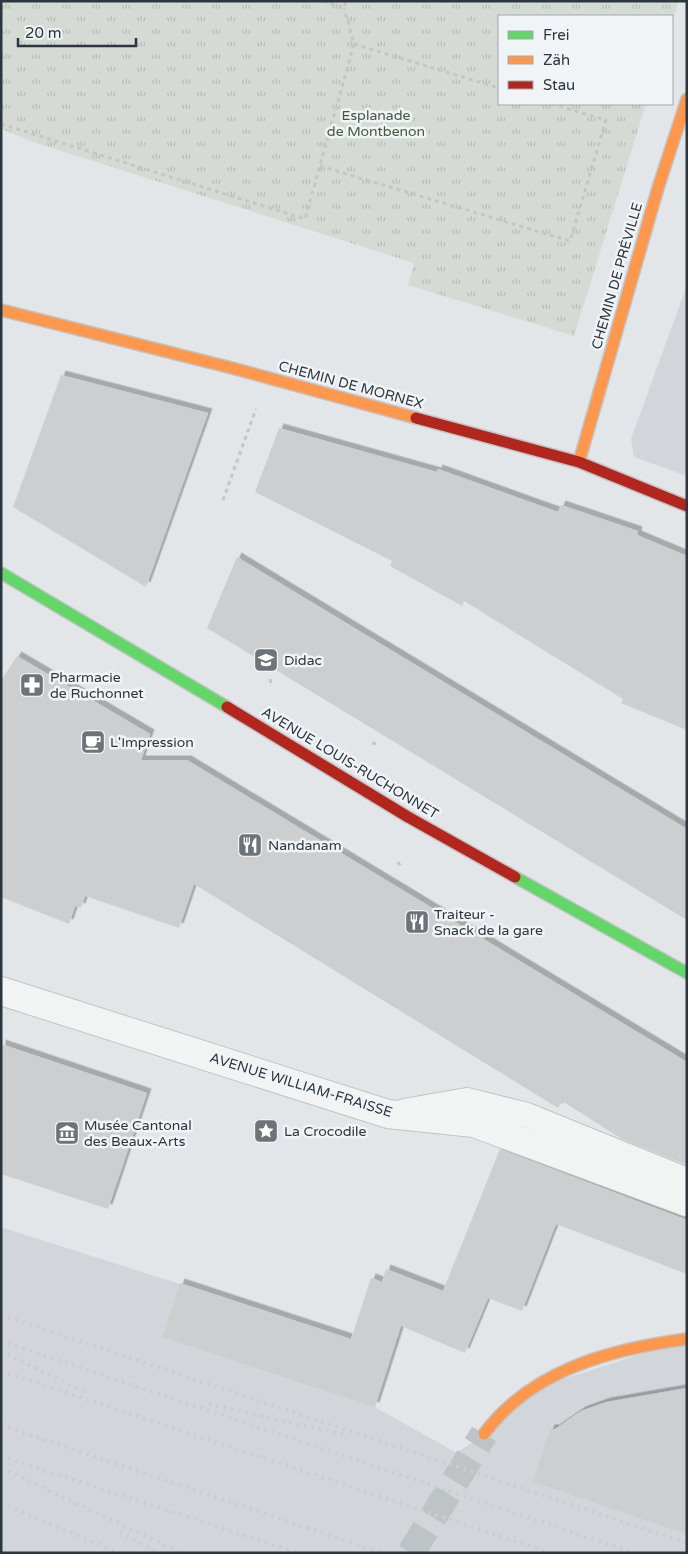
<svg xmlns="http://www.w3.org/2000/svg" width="688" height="1554" viewBox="0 0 688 1554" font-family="'Varela Round',sans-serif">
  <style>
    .built { fill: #d2d6da }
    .grass { fill: url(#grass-tufts) }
    .building { fill: #ccced0; filter: url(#shadow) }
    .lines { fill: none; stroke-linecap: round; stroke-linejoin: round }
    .secondary-tunnel { stroke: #bec3c6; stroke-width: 28; stroke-dasharray: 28 14; stroke-linecap: butt }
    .lane-casing { stroke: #c2c4c6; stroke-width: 26 }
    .street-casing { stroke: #c2c4c6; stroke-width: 30 }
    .fast-casing { stroke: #c2c4c6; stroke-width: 14 }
    .slow-casing { stroke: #c2c4c6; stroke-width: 14 }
    .jam-casing { stroke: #c2c4c6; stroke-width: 14 }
    .path { stroke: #c4c6c7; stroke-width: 3; stroke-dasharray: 4 4; stroke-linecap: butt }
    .lane { stroke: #f2f4f4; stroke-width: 24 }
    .street { stroke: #f2f4f4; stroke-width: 28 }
    .fast { stroke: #63d668; stroke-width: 11 }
    .slow { stroke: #ff974d; stroke-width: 11 }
    .jam { stroke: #b3261e; stroke-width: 11 }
    .rail { stroke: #cbcdcf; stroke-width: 4; stroke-dasharray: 2.5 5; stroke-linecap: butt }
    .labels { text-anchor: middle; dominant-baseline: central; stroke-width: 5; stroke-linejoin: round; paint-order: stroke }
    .park-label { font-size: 14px; fill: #45593b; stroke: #f1f4f6 }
    .street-label { font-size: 14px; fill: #2c363f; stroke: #f1f4f6 }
    .poi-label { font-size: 14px; fill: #2c363f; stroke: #f1f4f6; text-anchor: start }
  </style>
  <defs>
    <pattern id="grass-tufts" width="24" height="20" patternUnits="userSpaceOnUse" patternTransform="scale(1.25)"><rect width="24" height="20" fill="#d5dbd4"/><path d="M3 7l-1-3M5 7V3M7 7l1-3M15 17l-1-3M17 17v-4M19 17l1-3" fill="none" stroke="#b7bdb7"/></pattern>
    <filter id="shadow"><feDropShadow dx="4.5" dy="-4.5" stdDeviation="0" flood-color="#0004"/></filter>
  </defs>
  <rect width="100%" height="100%" fill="#e3e6e8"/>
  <!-- built -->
  <g class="built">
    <path d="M687 285V476L634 457 631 439Z"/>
    <path d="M1 1227 352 1339 403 1322 375 1407 457 1453 484 1434 524 1392 687 1339V1553H1Z"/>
  </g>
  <!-- grass -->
  <path class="grass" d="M1 1H679L672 23V16H499V104H646L574 336 408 285 414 263 36 143 1 129Z"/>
  <!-- building -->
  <g class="building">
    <path d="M61 375 208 413 146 587 13 507Z"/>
    <path d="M279 428 437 472 438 469 558 512 561 505 638 531 637 535 687 556V730L621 703 623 699 464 601 462 606 390 566 392 561 255 492Z"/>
    <path d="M237 557 687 829V920L207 628Z"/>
    <path d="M17 656 150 734 141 760H187L687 1062V1165L622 1139 562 1101 558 1108 194 884 179 928 85 896 81 908 75 906 69 924 1 897V681Z"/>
    <path d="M1 1044 147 1093 108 1209 1 1174Z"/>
    <path d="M500 1149 687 1220V1274L556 1224 522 1311 488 1298 465 1353 401 1326 375 1407 162 1337 180 1283 351 1339 371 1278 382 1282 386 1269 443 1291Z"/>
    <path d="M687 1388V1534L533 1482 550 1429H555L581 1411 606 1402Z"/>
  </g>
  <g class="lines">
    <!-- secondary-tunnel -->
    <path class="secondary-tunnel" d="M411 1553 484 1434"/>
    <defs>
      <path id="lane" d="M404 1111 467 1100 527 1115 687 1180"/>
      <path id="street" d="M1 991 388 1114 474 1123 687 1202"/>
      <g id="fast">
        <path d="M1 573 227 707"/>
        <path d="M515 877 687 973"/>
      </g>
      <g id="slow">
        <path d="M1 310 232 368 416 418"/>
        <path d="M579 462 658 188 687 99"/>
        <path d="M484 1434C531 1370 611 1349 687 1339"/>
      </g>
      <g id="jam">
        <path d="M416 418 579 462 687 506"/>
        <path d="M227 707 408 817 515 877"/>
      </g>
    </defs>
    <!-- lane casing -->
    <use href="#lane" class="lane-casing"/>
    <!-- street casing -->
    <use href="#street" class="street-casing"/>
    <!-- fast casing -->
    <use href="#fast" class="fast-casing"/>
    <!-- slow casing -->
    <use href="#slow" class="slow-casing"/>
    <!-- jam casing -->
    <use href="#jam" class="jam-casing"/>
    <!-- path -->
    <g class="path">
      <path d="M323 1 344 8 346 1"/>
      <path d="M443 1H446"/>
      <path d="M354 44 499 88"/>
      <path d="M1 124 305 219 354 44 344 8"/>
      <path d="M320 166 570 241 606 120 552 104"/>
      <path d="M223 500 256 409"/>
      <path d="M270 679 271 683"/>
      <path d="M115 696 126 697"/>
      <path d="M372 743 377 744"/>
      <path d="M398 862 402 869"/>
    </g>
    <!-- lane -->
    <use href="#lane" class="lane"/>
    <!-- street -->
    <use href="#street" class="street"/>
    <!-- fast -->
    <use href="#fast" class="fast"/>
    <!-- slow -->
    <use href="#slow" class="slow"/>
    <!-- jam -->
    <use href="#jam" class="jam"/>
    <!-- rail -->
    <g class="rail">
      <path d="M1 1315 687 1543"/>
      <path d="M1 1341 634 1553"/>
      <path d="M1 1351 84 1392"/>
      <path d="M1 1371 551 1553"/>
      <path d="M209 1404 348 1436"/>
      <path d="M1 1425 382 1553"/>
      <path d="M1 1456 298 1553"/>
      <path d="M1 1468 182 1553"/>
      <path d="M1 1503 119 1553"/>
      <path d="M120 1532 158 1553"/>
    </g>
  </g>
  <!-- icons -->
  <defs>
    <symbol id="school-square" viewBox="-11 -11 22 22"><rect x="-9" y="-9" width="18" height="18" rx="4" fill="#6c747a" stroke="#f1f4f6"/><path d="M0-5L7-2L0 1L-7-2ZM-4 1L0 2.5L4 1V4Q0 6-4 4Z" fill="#fff"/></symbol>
    <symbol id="pharmacy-square" viewBox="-11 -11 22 22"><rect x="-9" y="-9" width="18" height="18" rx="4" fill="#6c747a" stroke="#f1f4f6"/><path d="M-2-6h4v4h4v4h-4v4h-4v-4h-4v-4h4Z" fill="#fff"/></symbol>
    <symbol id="cafe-square" viewBox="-11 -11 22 22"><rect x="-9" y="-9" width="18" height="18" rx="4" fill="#6c747a" stroke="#f1f4f6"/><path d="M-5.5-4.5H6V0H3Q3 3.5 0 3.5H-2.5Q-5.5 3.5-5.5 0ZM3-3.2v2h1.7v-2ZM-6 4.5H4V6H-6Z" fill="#fff"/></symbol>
    <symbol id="restaurant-square" viewBox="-11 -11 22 22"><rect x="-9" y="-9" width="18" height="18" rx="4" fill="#6c747a" stroke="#f1f4f6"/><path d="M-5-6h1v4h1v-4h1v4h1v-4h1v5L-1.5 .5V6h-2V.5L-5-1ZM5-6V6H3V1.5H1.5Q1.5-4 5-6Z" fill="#fff"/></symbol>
    <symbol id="sight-square" viewBox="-11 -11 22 22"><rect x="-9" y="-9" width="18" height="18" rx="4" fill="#6c747a" stroke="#f1f4f6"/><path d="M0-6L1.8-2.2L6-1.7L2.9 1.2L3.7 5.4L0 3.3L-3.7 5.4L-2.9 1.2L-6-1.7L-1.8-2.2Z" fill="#fff"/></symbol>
    <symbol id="museum-square" viewBox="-11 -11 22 22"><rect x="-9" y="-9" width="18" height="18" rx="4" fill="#6c747a" stroke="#f1f4f6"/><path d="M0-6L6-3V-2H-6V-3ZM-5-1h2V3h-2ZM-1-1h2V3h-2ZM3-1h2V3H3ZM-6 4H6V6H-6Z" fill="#fff"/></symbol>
  </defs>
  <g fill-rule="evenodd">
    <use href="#school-square" x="252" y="646" width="28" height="28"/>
    <use href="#pharmacy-square" x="18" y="671" width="28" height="28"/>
    <use href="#cafe-square" x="79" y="728" width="28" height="28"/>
    <use href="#restaurant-square" x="236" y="831" width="28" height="28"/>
    <use href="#restaurant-square" x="403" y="908" width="28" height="28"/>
    <use href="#sight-square" x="252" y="1117" width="28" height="28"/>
    <use href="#museum-square" x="53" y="1119" width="28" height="28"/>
  </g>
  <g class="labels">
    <!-- park labels -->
    <g class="park-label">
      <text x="376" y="115">Esplanade<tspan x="376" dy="16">de Montbenon</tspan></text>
    </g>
    <!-- street labels -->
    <g class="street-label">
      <text transform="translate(617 276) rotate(-74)">CHEMIN DE PRÉVILLE</text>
      <text transform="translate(351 385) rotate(15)">CHEMIN DE MORNEX</text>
      <text transform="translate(350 763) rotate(31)">AVENUE LOUIS-RUCHONNET</text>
      <text transform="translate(301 1085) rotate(17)">AVENUE WILLIAM-FRAISSE</text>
    </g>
    <!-- poi labels -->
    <g class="poi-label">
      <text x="284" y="660">Didac</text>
      <text x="50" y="677">Pharmacie<tspan x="50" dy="16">de Ruchonnet</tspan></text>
      <text x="110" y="742">L'Impression</text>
      <text x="268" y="845">Nandanam</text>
      <text x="434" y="914">Traiteur -<tspan x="434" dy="16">Snack de la gare</tspan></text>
      <text x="84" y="1125">Musée Cantonal<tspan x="84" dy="16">des Beaux-Arts</tspan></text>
      <text x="284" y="1131">La Crocodile</text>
    </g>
  </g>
  <!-- border -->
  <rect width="688" height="1554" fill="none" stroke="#2c363f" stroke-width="5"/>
  <!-- legend -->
  <rect x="498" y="15" width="175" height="90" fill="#f1f4f6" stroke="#a2a8ad"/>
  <rect x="508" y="31" width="25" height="8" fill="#63d668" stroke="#a2a8ad"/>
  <text x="543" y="40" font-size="15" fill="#2c363f">Frei</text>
  <rect x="508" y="56" width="25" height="8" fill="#ff974d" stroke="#a2a8ad"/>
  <text x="543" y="65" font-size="15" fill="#2c363f">Zäh</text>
  <rect x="508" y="81" width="25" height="8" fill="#b3261e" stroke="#a2a8ad"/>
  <text x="543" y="90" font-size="15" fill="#2c363f">Stau</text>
  <!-- scale -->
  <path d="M18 38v8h118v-8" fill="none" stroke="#2c363f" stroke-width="2.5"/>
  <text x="25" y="38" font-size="15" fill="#2c363f" stroke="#f1f4f6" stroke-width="4" paint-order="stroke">20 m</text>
</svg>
